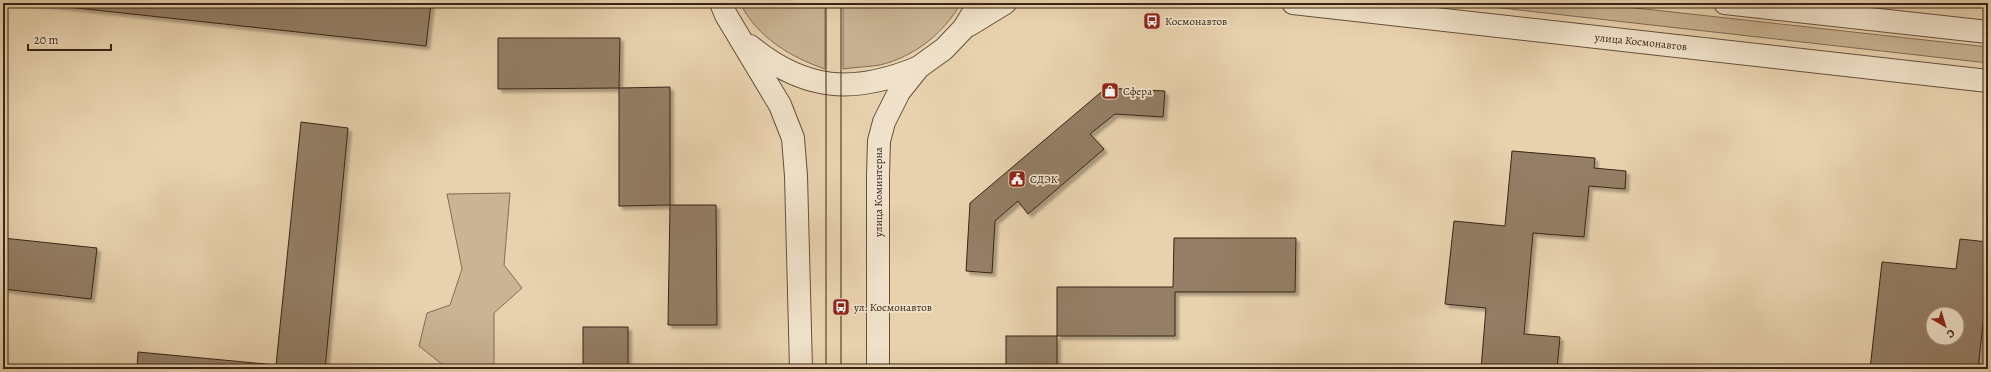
<svg xmlns="http://www.w3.org/2000/svg" width="1991" height="372" viewBox="0 0 1991 372" font-family="Alegreya,serif">
  <style>
    .green { fill: #cab494; stroke: #826c55 }
    .building { fill: #947e65; stroke: #392416; fill-rule: evenodd; filter: url(#shadow) }
    .lines { fill: none; stroke-linecap: round; stroke-linejoin: round }
    .service-casing { stroke: #65503c; stroke-width: 16 }
    .tertiary-casing { stroke: #65503c; stroke-width: 24 }
    .service { stroke: #f0e2ca; stroke-width: 14 }
    .tertiary { stroke: #f0e2ca; stroke-width: 22 }
    .tram { stroke: #392416; stroke-width: 1 }
    .labels { text-anchor: middle; dominant-baseline: central; stroke-width: 3.5; stroke-linejoin: round; paint-order: stroke }
    .poi-label { font-size: 11px; fill: #392416; stroke: #f0e2ca; text-anchor: start }
    .street-label { font-size: 11px; fill: #392416; stroke: #f0e2ca }
  </style>
  <defs>
    <filter id="shadow"><feDropShadow dx="3.5" dy="3.5" stdDeviation="1" flood-color="#0004"/></filter>
  </defs>
  <rect width="100%" height="100%" fill="#e8d2ae"/>
  <filter id="stains"><feTurbulence type="fractalNoise" baseFrequency=".005" numOctaves="4"/><feColorMatrix values="0 0 0 0 .2 0 0 0 0 .09 0 0 0 0 .02 0 0 0 .5 -.17"/></filter>
  <radialGradient id="worn" r=".72"><stop offset=".6" stop-color="#630" stop-opacity="0"/><stop offset="1" stop-color="#630" stop-opacity=".3"/></radialGradient>
  <!-- green -->
  <g class="green">
    <path d="M740 3H825V69C790 57 757 37 740 3Z"/>
    <path d="M843 3H961C944 33 914 57 880 65 868 67 855 67 843 69Z"/>
    <path d="M1457 3H1591L1988 47V63Z"/>
    <path d="M510 193 504 265 522 288 494 313V369H448L419 346 427 313 450 305 462 269 447 194Z"/>
  </g>
  <!-- building -->
  <g class="building">
    <path d="M31 3H431L426 46Z"/>
    <path d="M498 38H620L619 88 498 89Z"/>
    <path d="M670 87V205L619 206V88Z"/>
    <path d="M1106 88 1165 91 1163 117 1115 114 1090 134 1104 149 1028 214 1018 201 995 221 992 273 966 271 970 203Z"/>
    <path d="M301 122 348 128 325 369H137L138 352 276 365Z"/>
    <path d="M1512 151 1595 158 1594 168 1626 171 1625 189 1589 186 1584 237 1533 233 1524 334 1560 337 1557 369H1481L1486 308 1445 304 1454 221 1505 226Z"/>
    <path d="M670 205H716L717 325H668Z"/>
    <path d="M3 238 97 248 91 299 3 289Z"/>
    <path d="M1174 238H1296L1295 292H1175V336H1057V287H1173Z"/>
    <path d="M1960 239 1988 242V279L1978 369H1870L1882 262 1956 269ZM1933 314H1957V338H1933Z"/>
    <rect x="583" y="327" width="45" height="42"/>
    <rect x="1006" y="336" width="51" height="33"/>
  </g>
  <g class="lines">
    <defs>
      <path id="service" d="M1863 18 1864 3"/>
      <g id="tertiary">
        <path d="M721 3 726 15 780 105 793 138 796 176 801 369"/>
        <path d="M1293 3 1988 81"/>
        <path d="M1725 3 1988 32"/>
        <path d="M969 25 1005 3"/>
        <path d="M750 46C805 91 853 94 917 68"/>
        <path d="M878 369V175L879 141 884 122 899 92 919 67 944 49 964 28 979 3"/>
      </g>
    </defs>
    <!-- service casing -->
    <use href="#service" class="service-casing"/>
    <!-- tertiary casing -->
    <use href="#tertiary" class="tertiary-casing"/>
    <!-- service -->
    <use href="#service" class="service"/>
    <!-- tertiary -->
    <use href="#tertiary" class="tertiary"/>
    <!-- tram -->
    <g class="tram">
      <path d="M841 3V369"/>
      <path d="M826 369V3"/>
    </g>
  </g>
  <!-- icons -->
  <defs>
    <symbol id="bus-square" viewBox="-11 -11 22 22"><rect x="-9" y="-9" width="18" height="18" rx="4" fill="#8f2418" stroke="#f0e2ca"/><path d="M-5-6H5V4H4V6H2V4H-2V6H-4V4H-5ZM-3.5-4V0h7V-4ZM-3.5 1.2v1.5H-2V1.2ZM2 1.2v1.5H3.5V1.2Z" fill="#fff"/></symbol>
    <symbol id="shop-square" viewBox="-11 -11 22 22"><rect x="-9" y="-9" width="18" height="18" rx="4" fill="#8f2418" stroke="#f0e2ca"/><path d="M-5-2.5h2.3a2.7 3.5 0 0 1 5.4 0H5L5.5 6h-11ZM-1.5-2.5h3a1.5 2.3 0 0 0-3 0Z" fill="#fff"/></symbol>
    <symbol id="civic-square" viewBox="-11 -11 22 22"><rect x="-9" y="-9" width="18" height="18" rx="4" fill="#8f2418" stroke="#f0e2ca"/><path d="M-.6-6.5H3V-4.5H.6V-3L4-1V1h2V6H-6V1h2V-1L-.6-3ZM-1.2 2.5V6h2.4V2.5Z" fill="#fff"/></symbol>
  </defs>
  <g fill-rule="evenodd">
    <use href="#bus-square" x="1142" y="11" width="20" height="20"/>
    <use href="#shop-square" x="1100" y="81" width="20" height="20"/>
    <use href="#civic-square" x="1007" y="169" width="20" height="20"/>
    <use href="#bus-square" x="831" y="297" width="20" height="20"/>
  </g>
  <g class="labels">
    <!-- poi labels -->
    <g class="poi-label">
      <text x="1165" y="21">Космонавтов</text>
      <text x="1123" y="91">Сфера</text>
      <text x="1030" y="179">СДЭК</text>
      <text x="854" y="307">ул. Космонавтов</text>
    </g>
    <!-- street labels -->
    <g class="street-label">
      <text transform="translate(1641 42) rotate(6)">улица Космонавтов</text>
      <text transform="translate(878 192) rotate(-90)">улица Коминтерна</text>
    </g>
  </g>
  <!-- margin -->
  <rect width="1991" height="372" fill="none" stroke="#e8d2ae" stroke-width="16"/>
  <rect x="4" y="4" width="1983" height="364" fill="none" stroke="#392416" stroke-width="2"/>
  <rect x="8" y="8" width="1975" height="356" fill="none" stroke="#392416"/>
  <!-- north arrow -->
  <g transform="translate(1945 326) rotate(142)"><circle r="19" fill="#f0e2ca" stroke="#a79682"/>
  <path d="M0-3L7 15L0 10L-7 15Z" fill="#8f2418"/>
  <text y="-6" font-size="11" font-weight="bold" text-anchor="middle" fill="#392416">С</text>
  </g>
  <!-- scale -->
  <path d="M28 44v6h83v-6" fill="none" stroke="#392416" stroke-width="2"/>
  <text x="34" y="44" font-size="12" fill="#392416" stroke="#f0e2ca" stroke-width="3" paint-order="stroke">20 m</text>
  <rect width="100%" height="100%" filter="url(#stains)"/>
  <rect width="100%" height="100%" fill="url(#worn)"/>
</svg>
